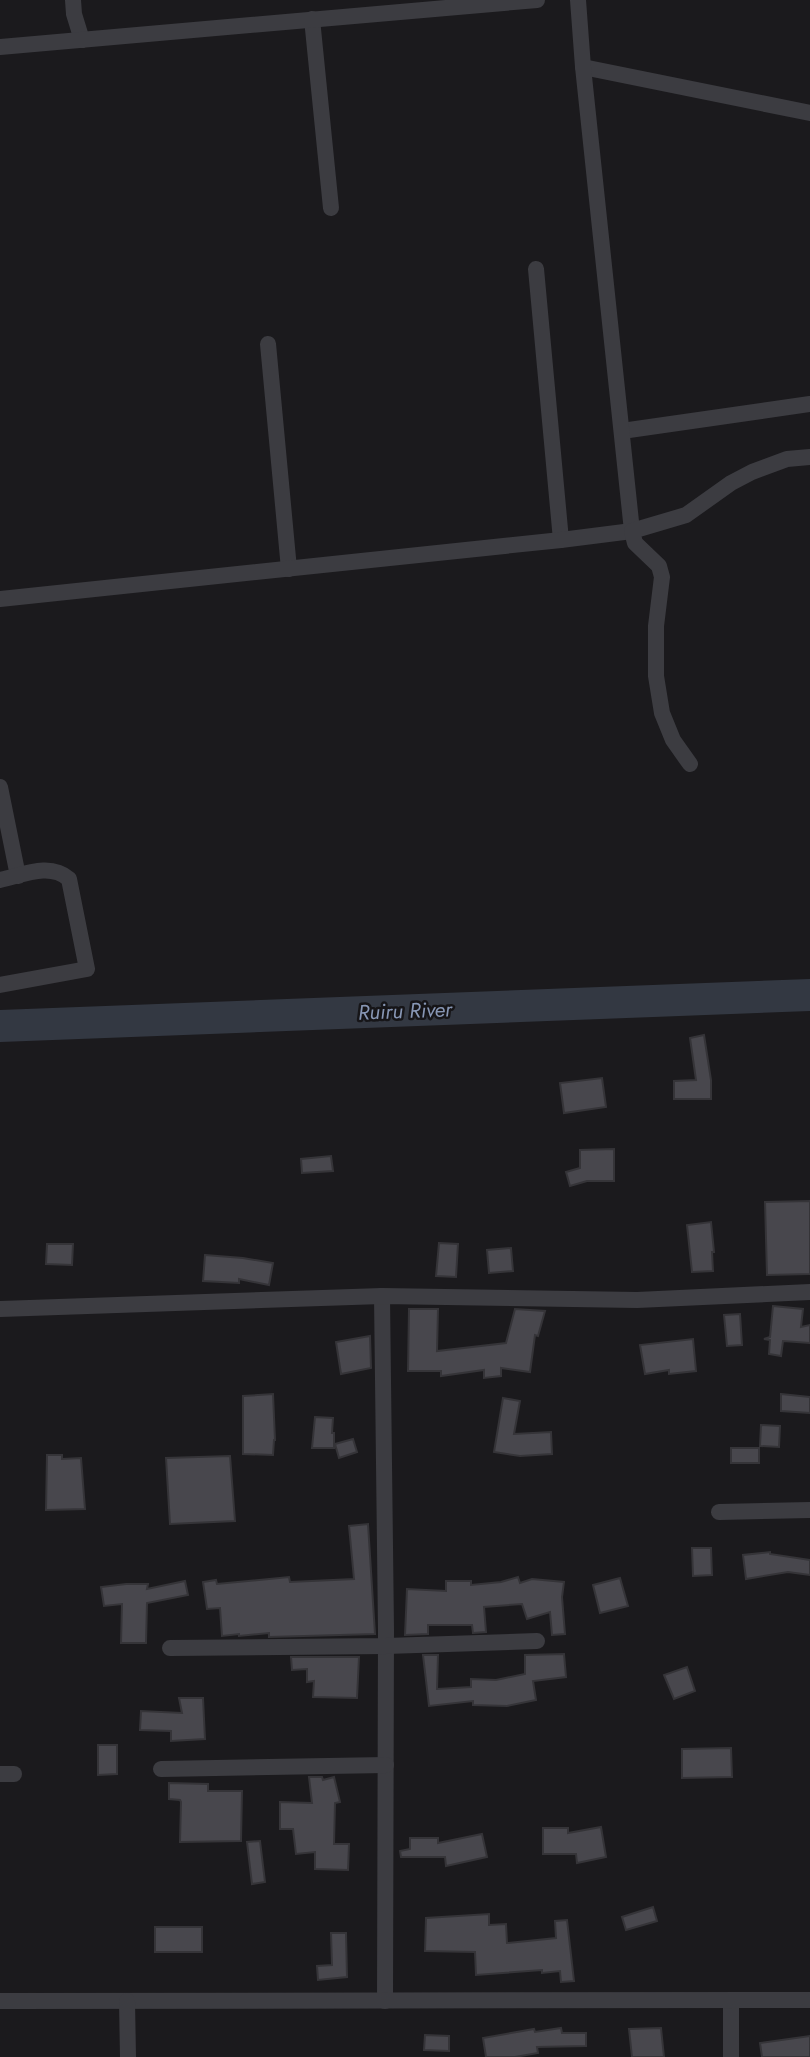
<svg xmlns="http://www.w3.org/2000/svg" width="810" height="2057" viewBox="0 0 810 2057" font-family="Jost,sans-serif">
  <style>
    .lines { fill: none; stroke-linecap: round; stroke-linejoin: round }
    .river { stroke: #333842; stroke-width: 32 }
    .building { fill: #48474d; stroke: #353438; stroke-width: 2 }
    .minor { stroke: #3c3c41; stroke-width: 16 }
    .labels { text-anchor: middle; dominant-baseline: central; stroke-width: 5; stroke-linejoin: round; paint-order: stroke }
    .water-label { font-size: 21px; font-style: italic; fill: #8796b4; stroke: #161518 }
  </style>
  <rect width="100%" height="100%" fill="#1b1a1d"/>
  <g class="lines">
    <!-- river -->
    <path class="river" d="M0 1026 810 995"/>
  </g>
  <!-- building -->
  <g class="building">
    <path d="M704 1035 711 1080V1099H674V1081L696 1080 690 1038Z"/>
    <path d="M602 1078 606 1107 564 1113 560 1083Z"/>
    <path d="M614 1149V1181H587L570 1186 566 1172 580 1168V1150Z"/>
    <path d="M331 1156 333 1171 302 1173 301 1159Z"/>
    <path d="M810 1201V1274L767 1275 765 1202Z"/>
    <path d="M711 1222 714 1252H712L713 1271 692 1272 687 1225Z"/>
    <path d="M439 1243 458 1244 456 1277 436 1276Z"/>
    <path d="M47 1244H73L72 1265 46 1264Z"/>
    <path d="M511 1248 513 1271 489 1273 487 1250Z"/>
    <path d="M205 1255 243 1258 273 1263 269 1285 239 1279V1283L203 1281Z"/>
    <path d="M773 1306 803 1309 801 1327 810 1325V1343L783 1341 781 1356 769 1354 770 1340 764 1339 770 1337Z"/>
    <path d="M409 1309H438L437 1351 506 1343 515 1309 545 1311 538 1336 535 1335 530 1372 501 1368V1376L484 1378V1370L441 1376V1371H408Z"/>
    <path d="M740 1314 742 1345 727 1346 724 1315Z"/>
    <path d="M370 1336 371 1368 341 1374 336 1342Z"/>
    <path d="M693 1339 696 1371 669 1374V1370L645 1374 640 1345Z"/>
    <path d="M273 1394 275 1440H274L273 1455 243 1454V1396Z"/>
    <path d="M781 1394 810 1397V1413L781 1411Z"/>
    <path d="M503 1398 520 1401 514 1434 551 1432 552 1454 520 1456 494 1452Z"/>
    <path d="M315 1417 333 1418 332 1433H334V1448H312Z"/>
    <path d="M761 1425 780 1426 779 1447 760 1446Z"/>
    <path d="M353 1439 357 1452 339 1458 335 1444Z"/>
    <rect x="731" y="1448" width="28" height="15"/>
    <path d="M47 1455H62V1459L81 1458 85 1509 46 1510Z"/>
    <path d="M230 1456 235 1521 170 1524 166 1458Z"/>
    <path d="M368 1524 375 1634 269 1637V1633L239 1636V1634L222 1636 220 1608 207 1609 203 1582 216 1580 217 1584 289 1577 290 1582 354 1579 349 1526Z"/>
    <path d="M692 1548H711L712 1575 693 1576Z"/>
    <path d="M770 1552V1554L810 1560V1575L788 1572 746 1579 743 1555Z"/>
    <path d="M518 1577 520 1583 532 1579 564 1582 562 1597 565 1634 552 1635 550 1612 527 1619 522 1604 484 1607 486 1632 473 1633 472 1625H428V1634L405 1635 407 1589 446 1591V1581H471V1585L501 1582Z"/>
    <path d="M620 1578 628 1606 600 1613 593 1585Z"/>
    <path d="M185 1581 188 1595 147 1603 146 1643H121L122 1604 104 1606 101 1587 126 1584H148L147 1589Z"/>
    <path d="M564 1654 566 1677 533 1681 536 1700 507 1706 473 1705V1701L429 1706 423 1655H438L437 1689 471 1687V1679L496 1680 525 1674V1655Z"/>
    <path d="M291 1657H359L357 1698 313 1697 314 1681 307 1682V1669L292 1670Z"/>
    <path d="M687 1667 695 1691 674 1699 664 1675Z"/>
    <path d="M179 1698H203L205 1739 171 1741V1731L140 1730 141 1711 182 1713Z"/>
    <path d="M98 1745H117V1774L98 1775Z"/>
    <path d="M731 1748 732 1777 682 1778V1749Z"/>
    <path d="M309 1777H322L323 1780 334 1777 340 1802 335 1803 334 1844H349L348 1870 315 1869V1852L296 1854 293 1829H280V1802L312 1803Z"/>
    <path d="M169 1783 208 1784V1791H242L241 1841 180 1842 181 1802 180 1800 169 1799Z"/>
    <path d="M601 1827 606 1857 577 1863 576 1854H543V1828H568V1833Z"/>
    <path d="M482 1834 487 1857 446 1866 445 1857H401L400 1851 410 1849V1838H438V1843Z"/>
    <path d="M260 1841 265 1882 252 1884 247 1842Z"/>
    <path d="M653 1907 657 1921 626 1930 622 1917Z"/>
    <path d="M489 1914V1925L506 1924 507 1943 556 1938 555 1921 567 1920 574 1981 561 1982 560 1971 542 1973V1970L476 1975 475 1952 425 1951 426 1918Z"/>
    <rect x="155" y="1927" width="47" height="25"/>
    <path d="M331 1933H346L347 1977 318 1980 317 1966 332 1965Z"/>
    <path d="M561 2028 562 2033H586V2046L537 2047 538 2053 515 2057H486L483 2038 534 2029 535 2032Z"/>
    <path d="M661 2028 664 2057H632L629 2029Z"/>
    <path d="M425 2035 449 2036V2051L424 2050Z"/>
    <path d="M810 2036V2057H762L760 2043Z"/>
  </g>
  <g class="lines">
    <!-- minor -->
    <g class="minor">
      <path d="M73 0 74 14 82 40"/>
      <path d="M312 19 331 208"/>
      <path d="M0 47 537 0"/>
      <path d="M583 67 810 113"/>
      <path d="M536 269 561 540"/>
      <path d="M268 344 289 569"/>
      <path d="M622 431 810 404"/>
      <path d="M0 599 561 540 632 531 583 67 578 0"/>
      <path d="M690 764 673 740 662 713 656 676V626L662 577 659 566 635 543 632 531 686 515 731 483 752 472 787 459 810 457"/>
      <path d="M0 787 18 876"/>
      <path d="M0 880C23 875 50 862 69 879L87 969 0 985"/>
      <path d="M382 1296 386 1630 385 2001"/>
      <path d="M0 1309 382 1296 637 1300 810 1292"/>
      <path d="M719 1512 810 1510"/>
      <path d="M170 1648 386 1646 537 1641"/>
      <path d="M161 1769 386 1765"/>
      <path d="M0 1774H14"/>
      <path d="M731 2000V2057"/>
      <path d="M0 2001 810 2000"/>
      <path d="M127 2001 128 2057"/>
    </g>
  </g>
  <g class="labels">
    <!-- water labels -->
    <g class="water-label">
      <text transform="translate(405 1011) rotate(-2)">Ruiru River</text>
    </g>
  </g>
</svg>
